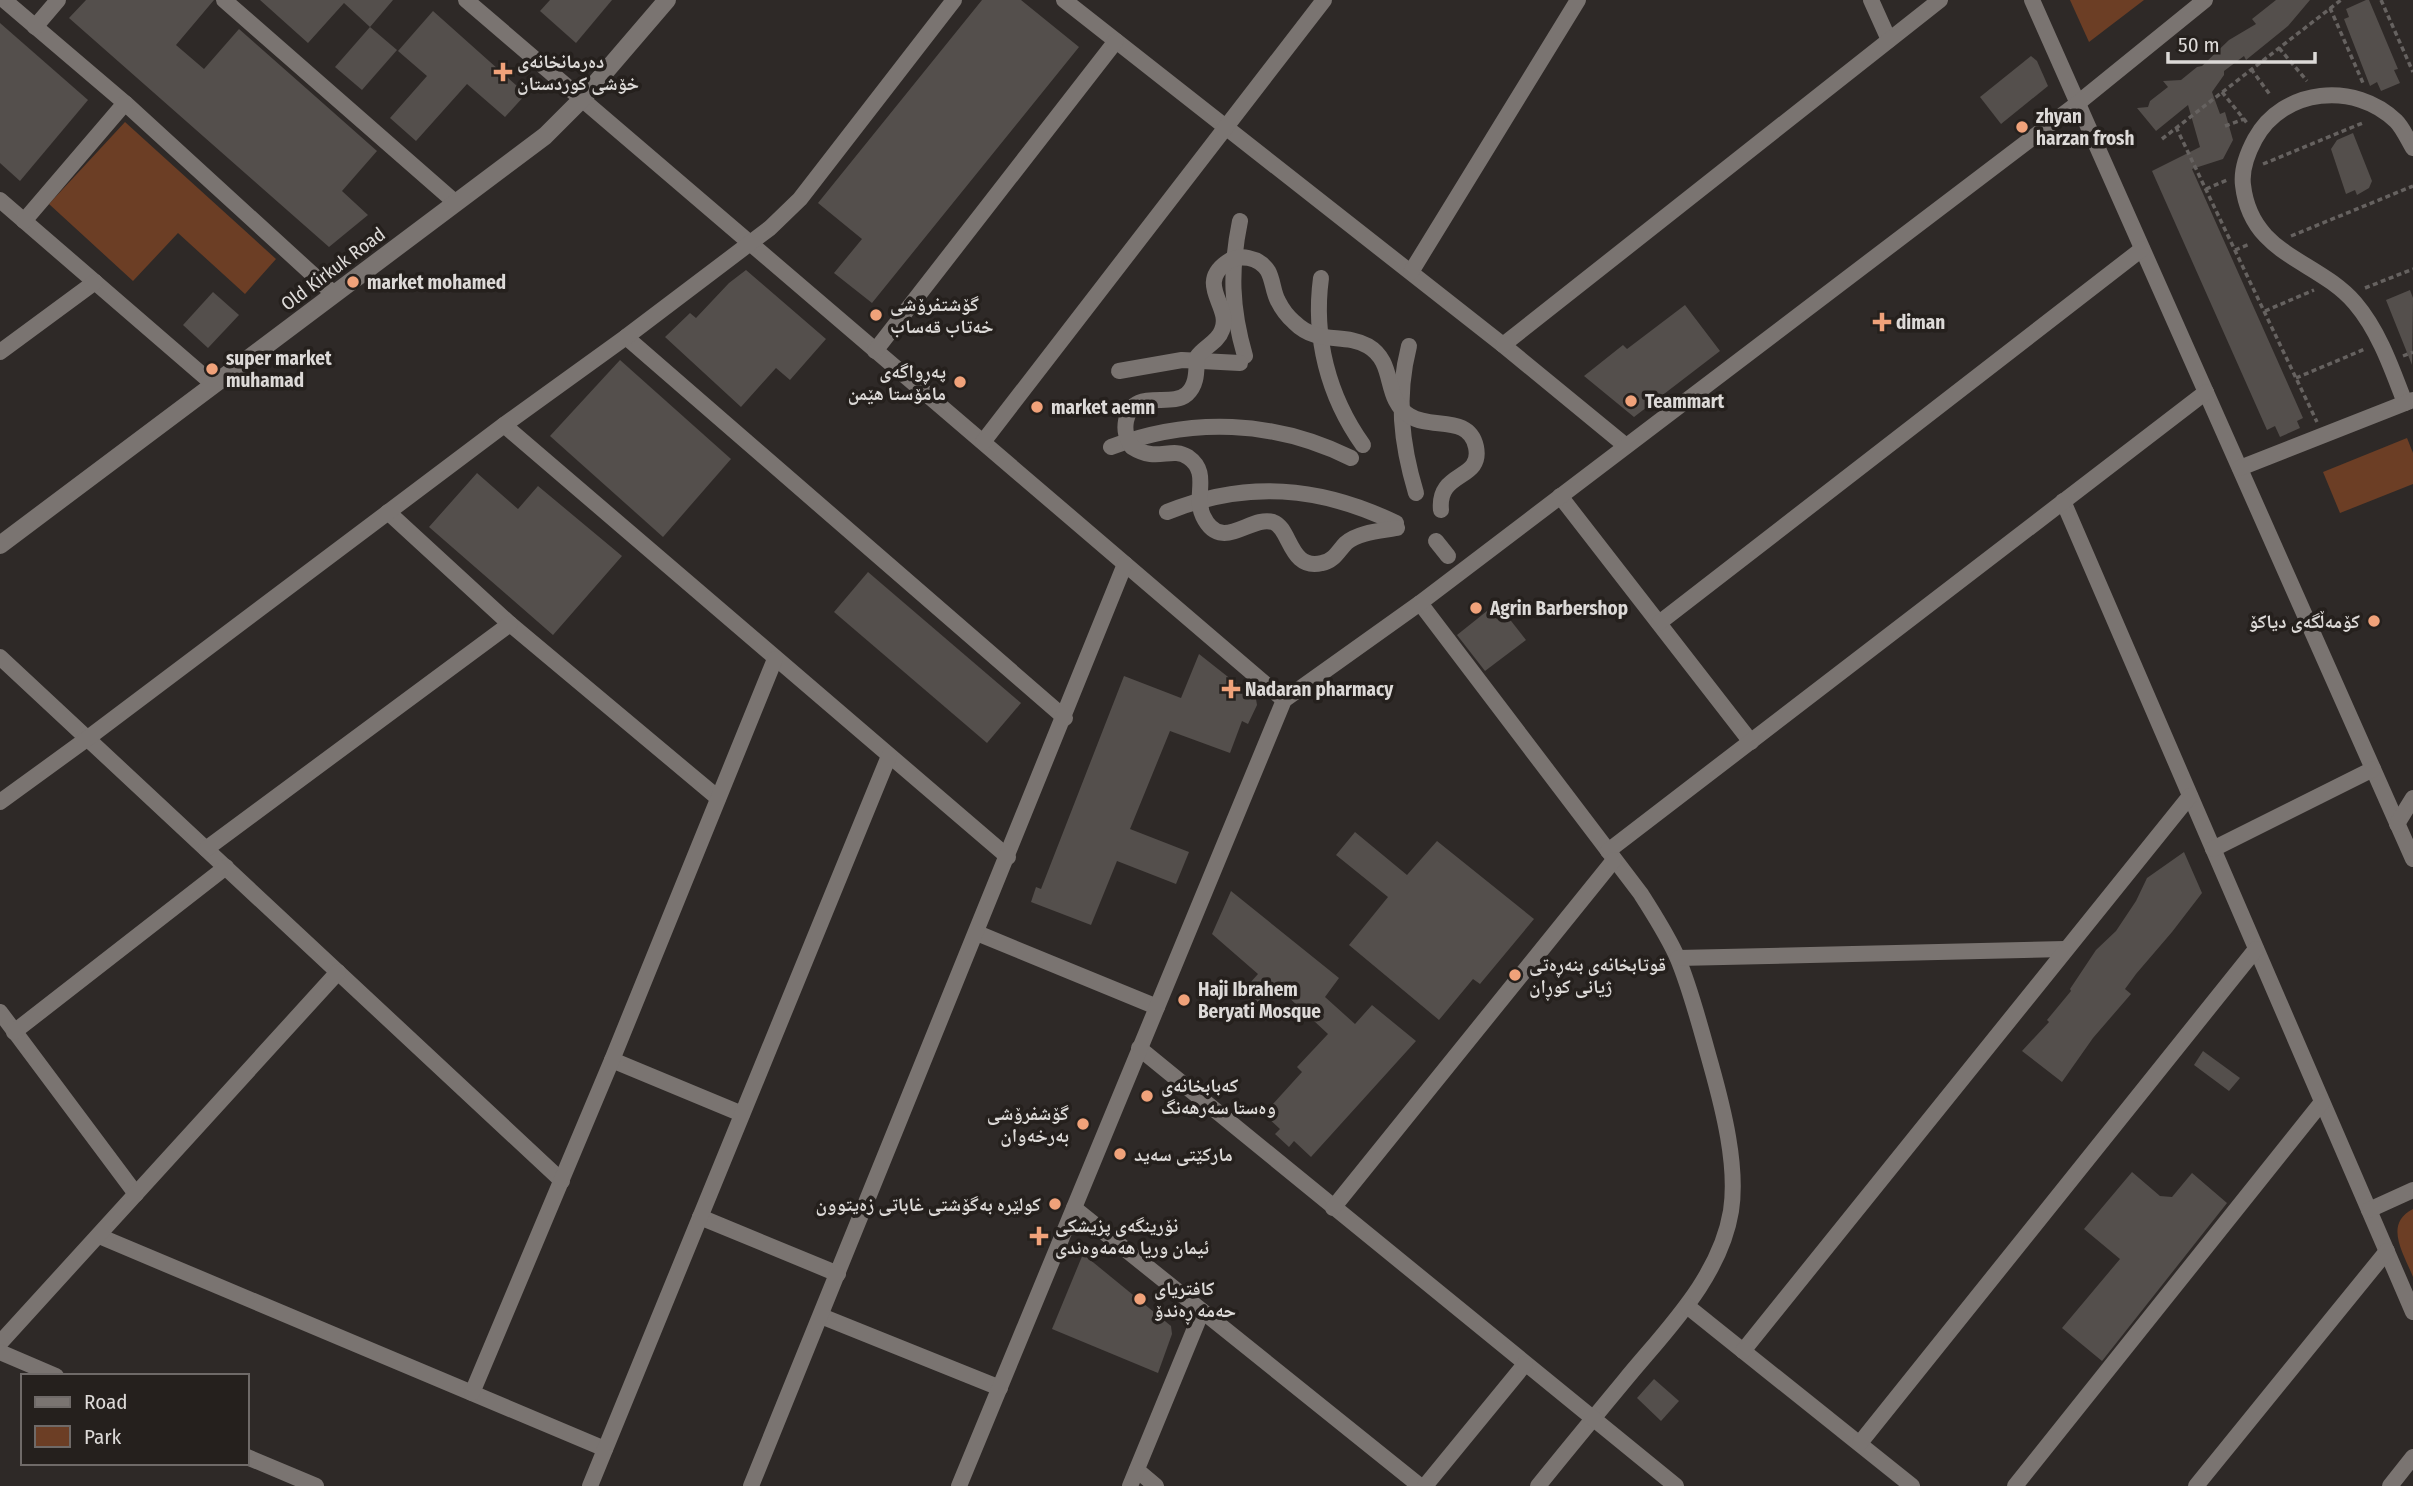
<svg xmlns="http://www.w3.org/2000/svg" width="2413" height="1486" viewBox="0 0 2413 1486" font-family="'Fira Sans Condensed','Noto Naskh Arabic',sans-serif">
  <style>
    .green { fill: #6c3e25 }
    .building { fill: #544f4c }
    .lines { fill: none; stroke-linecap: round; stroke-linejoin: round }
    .path { stroke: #666260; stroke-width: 3.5; stroke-dasharray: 5 3.5; stroke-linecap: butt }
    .street { stroke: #7a7471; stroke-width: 16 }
    .secondary { stroke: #7a7471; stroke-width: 18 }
    .poi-dot { fill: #f0a27a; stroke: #25201d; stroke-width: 2.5 }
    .labels { text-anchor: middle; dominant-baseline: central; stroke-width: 7; stroke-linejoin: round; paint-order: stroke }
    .poi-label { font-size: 19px; font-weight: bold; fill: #dddad8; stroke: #25201d; text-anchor: start }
    .street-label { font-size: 19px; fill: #dddad8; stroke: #25201d }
  </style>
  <rect width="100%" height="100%" fill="#2e2927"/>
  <!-- green -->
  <g class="green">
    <path d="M2070 0H2144L2089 42Z"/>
    <path d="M125 122 276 259 245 294 178 233 133 281 49 204Z"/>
    <path d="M2407 438 2413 453V484L2340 513 2323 472Z"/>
    <path d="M2413 1209V1277C2404 1254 2383 1224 2413 1209Z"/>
  </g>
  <!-- building -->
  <g class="building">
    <path d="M86 0H214L176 45 204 69 239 29 316 97 377 151 342 191 368 215 329 247 69 18Z"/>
    <path d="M260 0H393L370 27 344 3 308 43Z"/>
    <path d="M550 0H612L576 43 540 11Z"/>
    <path d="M982 0H1021L1079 47 872 303 834 273 862 239 818 203Z"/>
    <path d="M2276 0H2310L2288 26 2246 60 2244 56 2224 71V75L2212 92 2220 114 2225 112 2233 140 2223 159 2192 169 2303 418 2297 421 2300 428 2280 437 2275 426 2267 430 2152 171 2200 147 2188 105 2156 131 2137 108 2148 107 2150 101 2168 87 2163 81 2181 80 2197 67 2202 66 2229 40 2256 24 2252 19Z"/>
    <path d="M2366 0H2369L2398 69 2394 70 2400 83 2381 91 2377 82 2370 86 2344 19 2349 17 2346 9Z"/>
    <path d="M433 11 526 94 505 117 467 84 416 141 390 118 427 76 398 51Z"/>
    <path d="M0 23 88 100 20 181 0 163Z"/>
    <path d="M370 27 397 50 362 90 335 67Z"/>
    <path d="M2031 56 2037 61 2048 86 2001 124 1980 97Z"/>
    <path d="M2353 133 2372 181 2369 188 2357 195 2355 190 2346 194 2331 149 2337 140Z"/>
    <path d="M746 270 826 339 790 380 776 368 741 407 665 337 690 313 696 318 729 283Z"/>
    <path d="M2410 290 2413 298 2412 365 2386 300Z"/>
    <path d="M213 292 239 315 208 348 183 325Z"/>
    <path d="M1685 305 1720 351 1634 417 1584 376 1623 345 1627 349Z"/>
    <path d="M620 360 731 459 663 537 550 436Z"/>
    <path d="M477 473 518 509 538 486 622 556 553 635 429 527Z"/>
    <path d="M868 572 1021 703 987 743 834 612Z"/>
    <path d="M1497 603 1526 640 1485 671 1457 635Z"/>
    <path d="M1199 654 1256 699 1257 705 1248 724 1242 721 1230 753 1170 731 1130 829 1189 852 1176 884 1117 861 1091 925 1031 902 1036 887 1041 889 1124 676 1181 698Z"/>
    <path d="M1355 832 1407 875 1437 841 1534 919 1480 984 1473 979 1439 1020 1349 945 1388 897 1336 855Z"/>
    <path d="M2184 852 2202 893 2172 932 2136 974 2125 989 2131 994 2093 1038 2062 1082 2022 1051 2049 1022 2047 1020 2071 991 2070 989 2096 950 2116 931 2136 901 2147 878Z"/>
    <path d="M1231 891 1339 978 1325 997 1355 1024 1372 1005 1416 1041 1311 1157 1294 1141 1289 1147 1275 1134 1280 1129 1264 1114 1302 1072 1297 1067 1328 1034 1285 994 1284 996 1272 986 1255 1005 1241 993 1258 974 1212 934Z"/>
    <path d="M2203 1051 2240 1078 2229 1091 2194 1065Z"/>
    <path d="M2132 1172 2160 1196 2172 1197 2192 1173 2227 1203 2102 1361 2062 1328 2120 1259 2084 1229Z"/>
    <path d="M1083 1254 1171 1326 1172 1334 1158 1373 1052 1329Z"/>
    <path d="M1654 1379 1679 1401 1661 1421 1637 1398Z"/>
  </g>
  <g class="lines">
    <!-- path -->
    <g class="path">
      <path d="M2381 0 2413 72"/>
      <path d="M2330 8 2363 83"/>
      <path d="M2279 48 2307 81"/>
      <path d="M2251 69 2271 96"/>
      <path d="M2222 92 2247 123"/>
      <path d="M2225 126 2244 119"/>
      <path d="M2176 127 2317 422"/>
      <path d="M2162 139 2341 0"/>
      <path d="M2263 164 2365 122"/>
      <path d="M2206 189 2227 180"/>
      <path d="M2291 236 2413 186"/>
      <path d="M2235 250 2250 244"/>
      <path d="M2365 288 2413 269"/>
      <path d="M2265 311 2314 290"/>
      <path d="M2403 356 2413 352"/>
      <path d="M2296 378 2365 349"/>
    </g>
    <!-- street -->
    <g class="street">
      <path d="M4 0 125 103 334 294"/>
      <path d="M224 0 456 203"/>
      <path d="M466 0 1284 700"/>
      <path d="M1064 0 1503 345 1626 446"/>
      <path d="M1871 0 1889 40"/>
      <path d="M2032 0 2413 859"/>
      <path d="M35 27 58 0"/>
      <path d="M0 200 213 384"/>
      <path d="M24 221 125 103"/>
      <path d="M1240 221C1230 270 1231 308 1245 356"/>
      <path d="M1411 272 1578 0"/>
      <path d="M1321 278C1313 337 1328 396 1363 445"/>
      <path d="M626 337 1065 718"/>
      <path d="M1503 345 1940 0"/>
      <path d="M1409 346C1396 397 1401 443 1416 493"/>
      <path d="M875 351 1116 41"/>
      <path d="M0 352 95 282"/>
      <path d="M1119 371 1182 360 1240 363"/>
      <path d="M2405 403C2392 369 2379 331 2355 303 2317 259 2251 256 2243 185 2241 169 2248 152 2255 139 2283 88 2355 81 2396 121 2403 128 2408 140 2413 148"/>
      <path d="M504 425 1008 857"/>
      <path d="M983 442 1324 0"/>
      <path d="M1111 447C1191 417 1274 420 1351 458"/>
      <path d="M2240 468 2413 400"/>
      <path d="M1560 496 1751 742"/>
      <path d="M2063 501 2413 1312"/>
      <path d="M388 512 510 624 718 798"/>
      <path d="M1167 512C1246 480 1320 486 1396 523"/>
      <path d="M1397 528C1381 531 1359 532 1346 543 1338 551 1334 561 1322 563 1289 571 1291 528 1273 522 1250 515 1221 554 1203 516 1193 495 1211 473 1188 457 1171 446 1157 463 1132 447 1127 438 1124 432 1126 421 1133 386 1170 409 1187 394 1198 384 1196 369 1197 357 1204 347 1218 342 1222 330 1232 307 1196 285 1226 263 1239 253 1259 257 1268 271 1273 280 1273 292 1278 301 1282 309 1287 316 1294 322 1318 346 1343 332 1368 346 1397 363 1382 399 1410 416 1431 430 1469 414 1476 447 1483 481 1437 470 1441 510"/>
      <path d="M1436 541 1448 556"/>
      <path d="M1420 603 1641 894C1654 915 1668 936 1678 959 1692 993 1701 1030 1711 1065 1723 1108 1738 1166 1731 1211 1720 1278 1666 1330 1625 1380 1596 1415 1567 1450 1538 1486"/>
      <path d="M1659 623 2142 249"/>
      <path d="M0 657 562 1181"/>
      <path d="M0 802 88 738 504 425 626 337 770 228 800 199 954 0"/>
      <path d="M2397 824 2413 798"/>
      <path d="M206 849 510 624"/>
      <path d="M2213 849 2373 769"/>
      <path d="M1608 851 2206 392"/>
      <path d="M977 933 1157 1007"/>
      <path d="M1678 958 2065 949"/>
      <path d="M0 1012 136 1194"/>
      <path d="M14 1032 226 867"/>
      <path d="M1139 1048 1676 1486"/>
      <path d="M612 1060 742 1114"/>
      <path d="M1074 1208 1420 1486"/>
      <path d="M1333 1208 1614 860"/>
      <path d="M2369 1210 2413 1190"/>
      <path d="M700 1217 838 1274"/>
      <path d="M99 1236 605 1449"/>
      <path d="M1687 1306 1912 1486"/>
      <path d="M821 1316 1000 1388"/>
      <path d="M0 1343 338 972"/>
      <path d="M1743 1351 2190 796"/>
      <path d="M0 1352 56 1376"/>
      <path d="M472 1393 612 1060 775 659"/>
      <path d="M1860 1443 2256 949"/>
      <path d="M247 1457 316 1486"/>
      <path d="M1137 1470 1156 1486"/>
      <path d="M590 1486 889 756"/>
      <path d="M751 1486 1125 564"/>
      <path d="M959 1486 1284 700 1420 603 2078 103 2205 0"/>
      <path d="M1130 1486 1202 1311"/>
      <path d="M1425 1486 1525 1364"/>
      <path d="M2015 1486 2322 1102"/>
      <path d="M2196 1486 2387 1251"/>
      <path d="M2390 1486 2413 1457"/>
    </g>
    <!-- secondary -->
    <path class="secondary" d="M0 545 545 136 582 99 667 0"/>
  </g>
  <!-- markers -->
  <g class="poi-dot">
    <path d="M499.5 61.5h7v7h7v7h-7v7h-7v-7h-7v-7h7z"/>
    <circle cx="2022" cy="127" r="7"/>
    <circle cx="353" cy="282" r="7"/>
    <circle cx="876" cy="315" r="7"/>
    <path d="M1878.5 311.5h7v7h7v7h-7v7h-7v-7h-7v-7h7z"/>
    <circle cx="212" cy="369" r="7"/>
    <circle cx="960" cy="382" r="7"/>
    <circle cx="1631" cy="401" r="7"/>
    <circle cx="1037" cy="407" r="7"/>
    <circle cx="1476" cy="608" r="7"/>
    <circle cx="2374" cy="621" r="7"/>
    <path d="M1227.5 678.5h7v7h7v7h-7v7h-7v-7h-7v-7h7z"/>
    <circle cx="1515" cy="975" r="7"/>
    <circle cx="1184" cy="1000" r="7"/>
    <circle cx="1147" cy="1096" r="7"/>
    <circle cx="1083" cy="1124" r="7"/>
    <circle cx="1120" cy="1154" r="7"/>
    <circle cx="1055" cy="1204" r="7"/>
    <path d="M1035.5 1225.5h7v7h7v7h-7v7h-7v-7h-7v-7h7z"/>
    <circle cx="1140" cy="1299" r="7"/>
  </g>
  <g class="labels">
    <!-- poi labels -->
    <g class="poi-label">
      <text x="517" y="61">دەرمانخانەی<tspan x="517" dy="22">خۆشی کوردستان</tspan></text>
      <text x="2036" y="116">zhyan<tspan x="2036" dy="22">harzan frosh</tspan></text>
      <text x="367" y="282">market mohamed</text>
      <text x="890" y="304">گۆشتفرۆشی<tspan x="890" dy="22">خەتاب قەساب</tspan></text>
      <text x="1896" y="322">diman</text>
      <text x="226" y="358">super market<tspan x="226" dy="22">muhamad</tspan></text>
      <text x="946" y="371" text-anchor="end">پەڕواگەی<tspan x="946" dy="22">مامۆستا هێمن</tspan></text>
      <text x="1645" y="401">Teammart</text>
      <text x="1051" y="407">market aemn</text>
      <text x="1490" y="608">Agrin Barbershop</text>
      <text x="2360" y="621" text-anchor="end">کۆمەڵگەی دیاکۆ</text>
      <text x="1245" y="689">Nadaran pharmacy</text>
      <text x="1529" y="964">قوتابخانەی بنەڕەتی<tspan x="1529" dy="22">ژیانی کوڕان</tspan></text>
      <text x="1198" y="989">Haji Ibrahem<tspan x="1198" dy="22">Beryati Mosque</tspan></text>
      <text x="1161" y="1085">کەبابخانەی<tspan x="1161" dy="22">وەستا سەرهەنگ</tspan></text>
      <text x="1069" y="1113" text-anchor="end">گۆشفرۆشی<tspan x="1069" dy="22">بەرخەوان</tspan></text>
      <text x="1134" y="1154">مارکێتی سەید</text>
      <text x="1041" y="1204" text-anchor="end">کولێرە بەگۆشتی غاباتی زەیتوون</text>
      <text x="1055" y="1225">نۆرینگەی پزیشکی<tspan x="1055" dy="22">ئیمان وریا هەمەوەندی</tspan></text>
      <text x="1154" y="1288">کافتریای<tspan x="1154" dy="22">حەمە ڕەندۆ</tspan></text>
    </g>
    <!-- street labels -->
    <g class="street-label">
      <text transform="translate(333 269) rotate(-37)">Old Kirkuk Road</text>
    </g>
  </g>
  <!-- legend -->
  <rect x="21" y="1374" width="228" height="91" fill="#25201d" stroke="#6f6a68" stroke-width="2"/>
  <rect x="35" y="1397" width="35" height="10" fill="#7a7471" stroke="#6f6a68" stroke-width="2"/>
  <text x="84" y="1409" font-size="21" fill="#dddad8">Road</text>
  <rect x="35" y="1426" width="35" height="21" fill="#6c3e25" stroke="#6f6a68" stroke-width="2"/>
  <text x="84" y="1444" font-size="21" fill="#dddad8">Park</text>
  <!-- scale -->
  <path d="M2168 52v10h147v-10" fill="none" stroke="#dddad8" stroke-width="3.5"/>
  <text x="2178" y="52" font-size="21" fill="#dddad8" stroke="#25201d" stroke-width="5" paint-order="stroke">50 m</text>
</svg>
